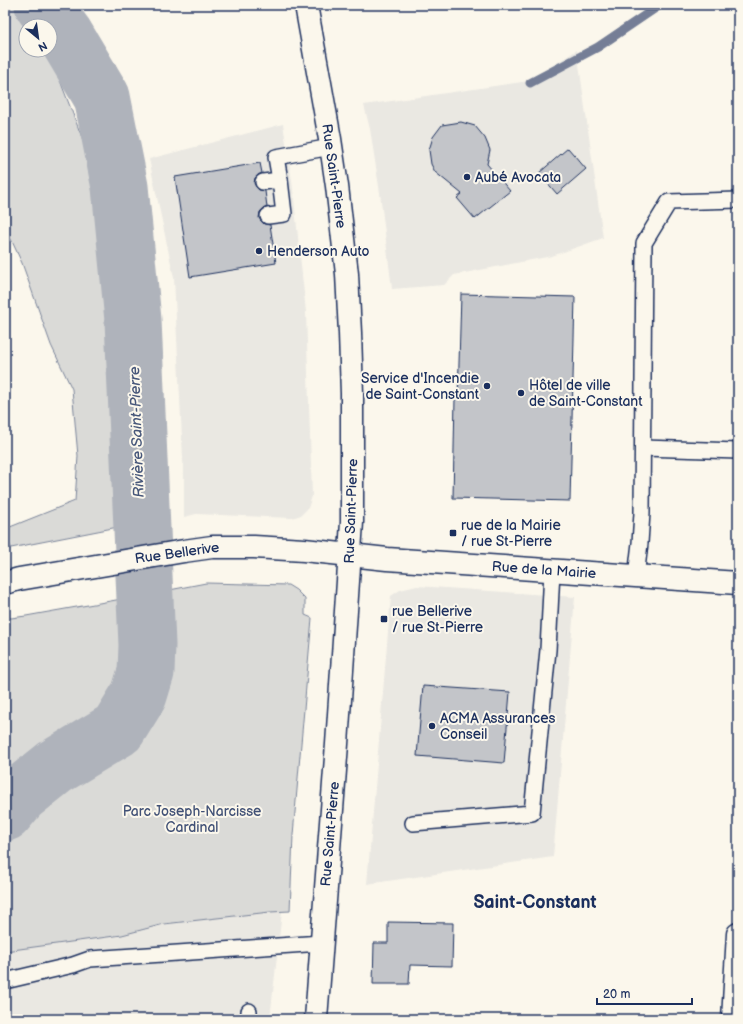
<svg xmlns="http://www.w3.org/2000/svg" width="743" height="1024" viewBox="0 0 743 1024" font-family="'Balsamiq Sans',sans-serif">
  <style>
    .built { fill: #eae8e2 }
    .green { fill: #dadad7; stroke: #7a849a }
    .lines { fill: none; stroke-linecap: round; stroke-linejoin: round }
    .stream { stroke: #747e96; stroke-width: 9 }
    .river { stroke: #afb3bb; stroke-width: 57 }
    .building { fill: #c3c5c9; stroke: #1b2f5e }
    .lane-casing { stroke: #1b2f5e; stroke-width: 18 }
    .street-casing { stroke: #1b2f5e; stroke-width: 25 }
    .secondary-casing { stroke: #1b2f5e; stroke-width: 25 }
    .lane { stroke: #fbf7ec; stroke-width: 15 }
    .street { stroke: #fbf7ec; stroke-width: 22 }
    .secondary { stroke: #fbf7ec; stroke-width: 22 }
    .poi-dot { fill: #1b2f5e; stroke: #fbf7ec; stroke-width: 1.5 }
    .labels { text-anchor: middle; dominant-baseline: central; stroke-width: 4; stroke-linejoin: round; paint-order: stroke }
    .street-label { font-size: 14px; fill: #1b2f5e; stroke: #fbf7ec }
    .poi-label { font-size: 14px; fill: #1b2f5e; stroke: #fbf7ec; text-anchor: start }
    .park-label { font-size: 14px; fill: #415176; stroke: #fbf7ec }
    .water-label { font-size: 15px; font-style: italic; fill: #47577a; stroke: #fbf7ec }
    .district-label { font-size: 18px; font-weight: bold; fill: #1b2f5e; stroke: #fbf7ec }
  </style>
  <rect width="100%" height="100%" fill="#fbf7ec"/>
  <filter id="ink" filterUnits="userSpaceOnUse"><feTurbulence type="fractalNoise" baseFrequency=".025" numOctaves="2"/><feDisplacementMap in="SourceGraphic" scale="8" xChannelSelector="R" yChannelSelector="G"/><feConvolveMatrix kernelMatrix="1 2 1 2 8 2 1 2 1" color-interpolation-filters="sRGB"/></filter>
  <g filter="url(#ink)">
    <!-- built -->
    <g class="built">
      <path d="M577 50 603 238 552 256 454 275 444 285 392 289 380 193 370 129 364 105 529 81Z"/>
      <path d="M283 124 292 181 306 312 312 496 308 508 301 515 292 518 196 514 184 517V479L174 278 149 159Z"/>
      <path d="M417 586 575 597 553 857 367 884 391 596 400 590Z"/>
      <path d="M270 912H282L270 1019H5V951L122 935 164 924Z"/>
    </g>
    <!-- green -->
    <g class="green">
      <path d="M5 5H15L30 26H26V50H48L49 52 98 179 106 248 114 358 123 526 11 548 5 533V529L75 501 78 456 72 389 51 345 22 263 5 226Z"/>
      <path d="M206 583 288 585 296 590 305 599V615L312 618 293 835 290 911 270 912 164 924 122 935 5 951V838L29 794 77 771 127 741 150 701 161 668 159 592Z"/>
      <path d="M133 597 135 636 123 685 104 721 70 747 29 774 5 792V617L11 618 26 616Z"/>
    </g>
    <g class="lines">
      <!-- stream -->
      <path class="stream" d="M530 83 598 47 660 5"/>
      <!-- river -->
      <path class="river" d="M5 813 20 795 55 767 118 729 139 695 146 672 147 645 133 320 120 187 102 97 65 35 43 5"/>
    </g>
    <!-- building -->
    <g class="building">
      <path d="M461 122 475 126 485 138 490 150 487 164 510 191 475 219 457 198 462 194 435 172 431 164 429 150 433 137 442 125Z"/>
      <path d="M568 148 586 169 557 194 539 173Z"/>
      <path d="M260 163 262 173 258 175 255 178 254 183 256 187 259 190 265 191 267 207 263 209 260 212 259 218 261 221 264 224 270 225 276 263 190 277 175 177Z"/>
      <path d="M461 294 575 297 570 501 453 498 455 398H458Z"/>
      <path d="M423 686 510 692 504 763 417 756Z"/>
      <path d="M388 922 453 923 452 966 410 965 409 984H373L374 943H388Z"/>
    </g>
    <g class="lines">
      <defs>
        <g id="lane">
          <path d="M280 180 276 157 331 147"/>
          <path d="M263 182 280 180 284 214 268 216"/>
          <path d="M643 448 738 451"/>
          <path d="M636 577 640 543 642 513 644 243 669 202 738 200"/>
          <path d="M413 823 532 813 548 650 552 571"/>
          <path d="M5 981 73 965 90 959 321 943"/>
          <path d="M249 1019V1011"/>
        </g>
        <g id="street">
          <path d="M5 583 19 579 184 551 212 547H254L304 550 387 559 738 583"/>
          <path d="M733 1019 738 934"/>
        </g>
        <path id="secondary" d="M306 5 330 139 337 186 347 274 350 333 352 394V522L337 744 316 1019"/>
      </defs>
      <!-- lane casing -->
      <use href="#lane" class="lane-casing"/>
      <!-- street casing -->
      <use href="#street" class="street-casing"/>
      <!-- secondary casing -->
      <use href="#secondary" class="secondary-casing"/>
      <!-- lane -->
      <use href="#lane" class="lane"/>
      <!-- street -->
      <use href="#street" class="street"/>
      <!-- secondary -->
      <use href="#secondary" class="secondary"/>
    </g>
  </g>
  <!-- markers -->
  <g class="poi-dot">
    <circle cx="467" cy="177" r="4"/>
    <circle cx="259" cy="251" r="4"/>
    <circle cx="487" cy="386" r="4"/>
    <circle cx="521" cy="393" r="4"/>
    <rect x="449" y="529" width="8" height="8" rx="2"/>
    <rect x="380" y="615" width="8" height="8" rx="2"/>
    <circle cx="432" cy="726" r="4"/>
  </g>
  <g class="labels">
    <!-- street labels -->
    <g class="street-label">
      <text transform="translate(334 176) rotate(82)">Rue Saint-Pierre</text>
      <text transform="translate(351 511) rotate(-88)">Rue Saint-Pierre</text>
      <text transform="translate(177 553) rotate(-8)">Rue Bellerive</text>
      <text transform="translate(544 570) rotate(4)">Rue de la Mairie</text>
      <text transform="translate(330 834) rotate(-85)">Rue Saint-Pierre</text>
    </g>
    <!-- poi labels -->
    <g class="poi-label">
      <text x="475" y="177">Aubé Avocata</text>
      <text x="267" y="251">Henderson Auto</text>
      <text x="479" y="378" text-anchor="end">Service d'Incendie<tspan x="479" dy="16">de Saint-Constant</tspan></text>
      <text x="529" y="385">Hôtel de ville<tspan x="529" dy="16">de Saint-Constant</tspan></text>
      <text x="461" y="525">rue de la Mairie<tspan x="461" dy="16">/ rue St-Pierre</tspan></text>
      <text x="392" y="611">rue Bellerive<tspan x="392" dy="16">/ rue St-Pierre</tspan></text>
      <text x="440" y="718">ACMA Assurances<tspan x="440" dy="16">Conseil</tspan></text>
    </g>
    <!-- park labels -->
    <g class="park-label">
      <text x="192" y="811">Parc Joseph-Narcisse<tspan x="192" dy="16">Cardinal</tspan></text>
    </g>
    <!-- water labels -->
    <g class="water-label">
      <text transform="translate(137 432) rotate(-92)">Rivière Saint-Pierre</text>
    </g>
    <!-- district labels -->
    <g class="district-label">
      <text x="535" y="902">Saint-Constant</text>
    </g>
  </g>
  <!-- margin -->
  <rect width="743" height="1024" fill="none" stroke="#fbf7ec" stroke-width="20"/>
  <rect x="10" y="10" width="723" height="1004" fill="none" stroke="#1b2f5e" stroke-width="1.5" filter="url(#ink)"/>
  <!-- north arrow -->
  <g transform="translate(38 38) rotate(151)"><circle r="19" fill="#fbf7ec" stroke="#a1a7b3"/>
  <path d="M0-3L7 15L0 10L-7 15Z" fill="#1b2f5e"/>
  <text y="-6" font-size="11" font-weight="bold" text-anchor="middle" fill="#1b2f5e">N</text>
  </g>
  <!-- scale -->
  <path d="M597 998v6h95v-6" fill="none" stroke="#1b2f5e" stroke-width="2"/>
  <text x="603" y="998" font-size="12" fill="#1b2f5e" stroke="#fbf7ec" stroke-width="3" paint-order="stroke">20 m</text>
</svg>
